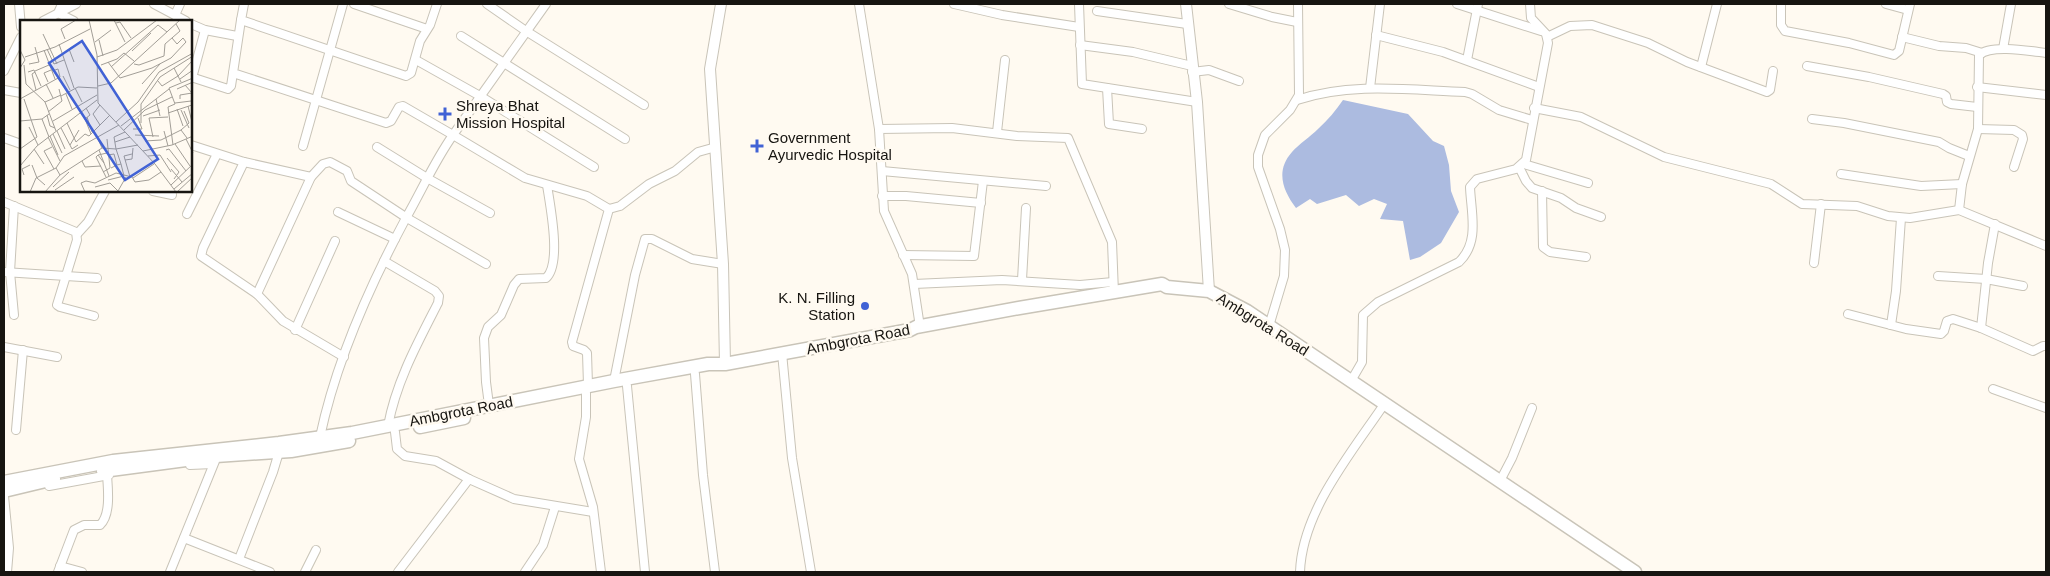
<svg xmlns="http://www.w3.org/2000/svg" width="2050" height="576" viewBox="0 0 2050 576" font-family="Helvetica,sans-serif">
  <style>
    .water { fill: #acbbe0 }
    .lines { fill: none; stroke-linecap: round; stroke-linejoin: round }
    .minor-casing { stroke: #c9c4b8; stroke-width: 10 }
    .tertiary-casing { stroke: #c9c4b8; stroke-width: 12 }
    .primary-casing { stroke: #c9c4b8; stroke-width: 15 }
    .minor { stroke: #fff; stroke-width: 8 }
    .tertiary { stroke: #fff; stroke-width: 10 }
    .primary { stroke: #fff; stroke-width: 12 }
    .poi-dot { fill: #4162d5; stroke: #fffaf1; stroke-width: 2 }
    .labels { text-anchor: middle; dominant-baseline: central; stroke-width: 5; stroke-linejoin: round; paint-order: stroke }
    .poi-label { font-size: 15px; fill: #171511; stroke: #fffaf1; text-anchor: start }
    .street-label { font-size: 15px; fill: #171511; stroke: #fffaf1 }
    .inset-road { fill: none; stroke: #a29e97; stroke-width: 1 }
    .view { fill: #4162d5; fill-opacity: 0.15; stroke: #4162d5; stroke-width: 2.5 }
    .inset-edge { fill: none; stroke: #171511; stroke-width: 2.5 }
  </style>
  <rect width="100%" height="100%" fill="#fffaf1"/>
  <!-- water -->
  <path class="water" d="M1343 100 1408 114 1433 141 1444 146 1449 165 1451 191 1459 212 1441 243 1420 257 1410 260 1403 221 1380 219 1387 204 1374 199 1359 206 1346 195 1317 204 1310 199 1296 208C1283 191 1275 171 1292 152 1299 144 1310 137 1318 129 1328 120 1336 110 1343 100Z"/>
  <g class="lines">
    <defs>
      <g id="minor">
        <path d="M19 4 21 27"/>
        <path d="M62 4 58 13 74 21"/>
        <path d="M154 4 186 21"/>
        <path d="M244 4 241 20 406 76 411 73 420 41 430 25 437 4"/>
        <path d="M354 4 427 29"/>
        <path d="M487 4 526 31 644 105"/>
        <path d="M859 4 879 129"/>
        <path d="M954 4 1002 15 1079 27"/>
        <path d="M1079 4 1082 84 1197 102"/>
        <path d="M1229 4 1272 17 1297 22"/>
        <path d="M1457 4 1541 31"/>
        <path d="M1781 4V25L1785 31 1849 43 1894 55 1899 51 1910 4"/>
        <path d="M1886 4 1908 10"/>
        <path d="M1097 11 1187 24"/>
        <path d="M175 15 180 4"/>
        <path d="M241 20 233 73 386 123 391 121 399 107 403 106 453 135 546 4"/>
        <path d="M43 21 76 4"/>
        <path d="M191 24 205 30 237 36"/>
        <path d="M1376 35 1443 52 1539 87"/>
        <path d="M461 36 625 139"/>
        <path d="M1547 37 1570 26 1592 25 1648 43 1687 62 1767 92 1770 90 1773 71"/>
        <path d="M1902 37 1939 46 1966 48 1982 53"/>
        <path d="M1080 45 1133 52 1192 66"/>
        <path d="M2003 49 2011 4"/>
        <path d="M416 60 480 96 594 167"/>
        <path d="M1467 60 1478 4"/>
        <path d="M1807 66 1869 77 1943 94 1946 96 1947 102 1951 104 1977 107"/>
        <path d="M1701 67 1717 4"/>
        <path d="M4 71 21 37"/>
        <path d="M1192 72 1209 70 1239 81"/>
        <path d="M191 77 228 89 231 86 233 73"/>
        <path d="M192 78 205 30"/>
        <path d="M1977 87 2046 95"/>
        <path d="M1107 88 1109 124 1142 129"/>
        <path d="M1370 88 1380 4"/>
        <path d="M4 90 21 93"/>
        <path d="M1297 100C1351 82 1409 90 1465 92L1472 94 1499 110 1532 120"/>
        <path d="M1534 108 1581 117 1664 157 1771 184 1802 204 1857 206 1888 216 1910 218 1959 210 2046 246"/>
        <path d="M1812 119 1844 123 1939 142 1949 148 1969 156"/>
        <path d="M1978 129 2014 130 2022 135 2023 139 2014 167"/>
        <path d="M997 132 1005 60"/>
        <path d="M4 138 21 144"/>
        <path d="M191 145 244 162 311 177 257 294"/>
        <path d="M303 146 343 4"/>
        <path d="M377 147 427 178 490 213"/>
        <path d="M244 162 203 248 201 256 257 294 283 321 344 357"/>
        <path d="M1524 164 1588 183"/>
        <path d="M1519 167 1526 181 1532 188 1561 198 1576 208 1601 217"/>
        <path d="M882 171 1046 186"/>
        <path d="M1841 174 1921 186 1962 184"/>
        <path d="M311 177 323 164 330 162 347 171 351 181 407 218 486 264"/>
        <path d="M153 191 172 195"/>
        <path d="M1542 191 1543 247 1550 252 1586 257"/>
        <path d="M882 196H906L981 203"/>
        <path d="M4 202 76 232 77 240 57 305 60 307 94 316"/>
        <path d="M609 209 620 206 649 184 675 171 698 152 716 147"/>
        <path d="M1959 210 1962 184 1978 129 1979 55C1991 44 2030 51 2046 53"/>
        <path d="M338 212 395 239"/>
        <path d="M187 214 217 154"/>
        <path d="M77 234 88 222 105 191"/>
        <path d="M903 255 974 256 983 181"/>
        <path d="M384 261 435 291 439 296 438 303C418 342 396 382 388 426"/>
        <path d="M1814 263 1821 204"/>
        <path d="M4 272 97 278"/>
        <path d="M1938 276 1986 279 2023 286"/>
        <path d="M1022 280 1026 208"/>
        <path d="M914 284 1002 280 1080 285 1113 282"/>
        <path d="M1848 314 1906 329 1941 334 1944 331 1947 321 1953 319 1981 328 2033 351 2043 346H2046"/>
        <path d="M14 315 10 272 14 206"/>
        <path d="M1891 325 1896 291 1901 218"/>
        <path d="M1269 326 1284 276 1285 250 1280 229 1258 167V155L1265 135 1290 110 1299 95 1298 4"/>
        <path d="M920 327 912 274 884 211 879 129 952 128 1017 136 1068 138 1112 242 1114 293"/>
        <path d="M1981 328 1988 263 1995 224"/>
        <path d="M295 330 335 241"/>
        <path d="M4 347 57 357"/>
        <path d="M782 353 792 458 811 572"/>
        <path d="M695 374 703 475 715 572"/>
        <path d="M614 381 635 275 645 239H652L692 259 723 264"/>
        <path d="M1351 381 1362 362 1363 315 1378 302 1459 262C1480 242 1471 213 1470 187L1477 179 1516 169 1526 160 1548 43 1546 34 1531 18 1530 4"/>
        <path d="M627 386 645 572"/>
        <path d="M1993 389 2046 408"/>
        <path d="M586 393V417L579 459 593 507 601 572"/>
        <path d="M489 405 486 382 484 338 488 327 501 315 514 285 519 279 546 278C562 264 550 205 547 185"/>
        <path d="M16 430 23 350"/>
        <path d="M395 432 397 449 405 456 436 461 469 479 514 499 593 512"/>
        <path d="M320 437C336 361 369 287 406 218 422 190 434 162 453 135L525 178 587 196 609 209 572 342 573 346 584 350 587 353 588 385"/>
        <path d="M190 465 213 464"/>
        <path d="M1500 481 1512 458 1532 408"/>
        <path d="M49 486 109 475"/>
        <path d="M4 496 9 548 7 572"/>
        <path d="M184 538 270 572"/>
        <path d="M239 559 273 472 279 452"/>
        <path d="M60 566 82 572"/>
        <path d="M58 572 74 530 84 525H100C111 515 108 489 107 475"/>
        <path d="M170 572 215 461"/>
        <path d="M305 572 316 550"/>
        <path d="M398 572 469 479"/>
        <path d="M525 572 543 545 555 507"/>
        <path d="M1300 572C1302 511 1352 452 1385 403"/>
      </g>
      <g id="tertiary">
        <path d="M721 4 710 69 723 264 725 364"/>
        <path d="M1186 4 1197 102 1209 291"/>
      </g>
      <g id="primary">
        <path d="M420 427 464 418"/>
        <path d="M103 471 216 456 291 451 349 441"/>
        <path d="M4 482 113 461 279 443 352 433 614 381 708 364H725L910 330 916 327 1019 308 1162 284 1167 287 1209 291 1247 311 1635 572"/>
        <path d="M4 491 54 479"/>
      </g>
    </defs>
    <!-- minor casing -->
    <use href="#minor" class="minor-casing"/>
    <!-- tertiary casing -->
    <use href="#tertiary" class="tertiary-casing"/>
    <!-- primary casing -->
    <use href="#primary" class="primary-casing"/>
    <!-- minor -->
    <use href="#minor" class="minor"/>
    <!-- tertiary -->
    <use href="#tertiary" class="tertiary"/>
    <!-- primary -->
    <use href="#primary" class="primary"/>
  </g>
  <!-- markers -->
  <g class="poi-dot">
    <path d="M442.5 106.5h5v5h5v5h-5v5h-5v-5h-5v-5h5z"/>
    <path d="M754.5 138.5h5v5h5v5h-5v5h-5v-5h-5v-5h5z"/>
    <circle cx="865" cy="306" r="5"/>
  </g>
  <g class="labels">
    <!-- poi labels -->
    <g class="poi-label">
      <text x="456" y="105">Shreya Bhat<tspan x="456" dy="17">Mission Hospital</tspan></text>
      <text x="768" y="137">Government<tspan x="768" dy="17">Ayurvedic Hospital</tspan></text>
      <text x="855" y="297" text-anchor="end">K. N. Filling<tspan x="855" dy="17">Station</tspan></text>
    </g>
    <!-- street labels -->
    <g class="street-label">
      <text transform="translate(1263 324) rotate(32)">Ambgrota Road</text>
      <text transform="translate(858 339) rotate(-11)">Ambgrota Road</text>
      <text transform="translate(461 411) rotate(-11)">Ambgrota Road</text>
    </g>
  </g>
  <!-- overview -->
  <g transform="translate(20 20)">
    <rect width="172" height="172" fill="#fffaf1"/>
    <path class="inset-road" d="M69 0 77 35 78 83 135 144 156 172M94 0 105 22M96 3 100 2 111 18M23 14 37 44M45 19 41 9 56 0M79 20 83 36M75 22 91 10M39 24 54 68M52 27 49 29 54 42M27 29 34 44 44 40M0 30 5 40 0 48M24 30 35 59M112 31 131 13M5 37 35 27 70 9M77 37 97 30 137 0M88 42 100 58 132 48 151 38 166 22 163 18 157 24 152 18M9 44 19 42 15 27M114 44 119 45 144 36 145 24 160 11 156 4M4 45 6 64 25 82 36 111M81 45 97 39 104 33 114 41M91 47 138 5 147 12M154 48 161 62M15 51 29 45M8 52 14 50 21 66M15 52 12 54 16 70M43 56 50 70M160 59 173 50M138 61 142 66 158 56 173 40M28 62 24 53 31 50M26 64 33 78M122 64 140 44M78 66 91 63 160 0M55 68 62 82M157 69 173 62M46 74 52 89M41 76 58 67 77 68M0 79 40 57 38 49 32 51M136 79 140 96M160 79V75L172 73 165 65M25 82 41 75M155 83 171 81M80 85 73 94 80 105 90 95M168 86 172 102M66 88 70 95 65 99 71 114M157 89 163 106M161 90 169 108M164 91 169 103 161 110 167 118M28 92 42 81 39 69M148 93 172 85M27 95 30 106 35 108M123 96 140 90M67 97 72 112M22 99 29 117M0 101 22 99 29 94M33 101 77 75M96 102 118 82 139 52 173 33M47 103 56 122M121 103V84L140 57 173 36M101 106 149 69M9 107 18 125M41 108 52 129 58 125M113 109H122L118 98M104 110 125 90 152 77M37 111 45 129M144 111 148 126M105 112 94 117 96 129 118 125M33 114 42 133M115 115 139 116M30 116 38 135M28 117 40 141M133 117 129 98 148 97M78 119 82 128 96 129 101 144 97 145M166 119 173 133M125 121 141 120 161 110M56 122 65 114 69 116 80 105M95 122 110 117M155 124 170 146M50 125 59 110M153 125 148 87 155 84 149 68 173 58M32 127 24 131 34 149M0 129 17 117 4 79M14 129 24 144M79 130 89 156M146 130 149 129 166 151M123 131 152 125 173 116M78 135 76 137 86 157M88 135 94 134 97 145 91 148M128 136 140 135 151 152M147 138 159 152 154 159M105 140 112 139 113 128M62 141 65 147 81 146M84 143 78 135 87 133M12 145 17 158 25 165M0 146 17 126 77 80M36 148 40 155 82 128M151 149 162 162M83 152 90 148 87 119M4 155 2 149 10 145M110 157 104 136 112 134M113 158 134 144M88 160 104 156 101 144M151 165 173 144M33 167 49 152M75 167 90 163 98 171M154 169 173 153M35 170 54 157M98 171 106 157M10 172 16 158 36 148 44 136 99 105M25 172 40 155M65 172 61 163 66 161 75 163 96 153 112 157 115 162 129 160 141 152M157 172 173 157"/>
    <path class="view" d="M62 21 138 139 105 160 29 43Z"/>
    <rect width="172" height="172" class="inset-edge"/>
  </g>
  <!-- border -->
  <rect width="2050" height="576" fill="none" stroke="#171511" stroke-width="10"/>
</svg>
